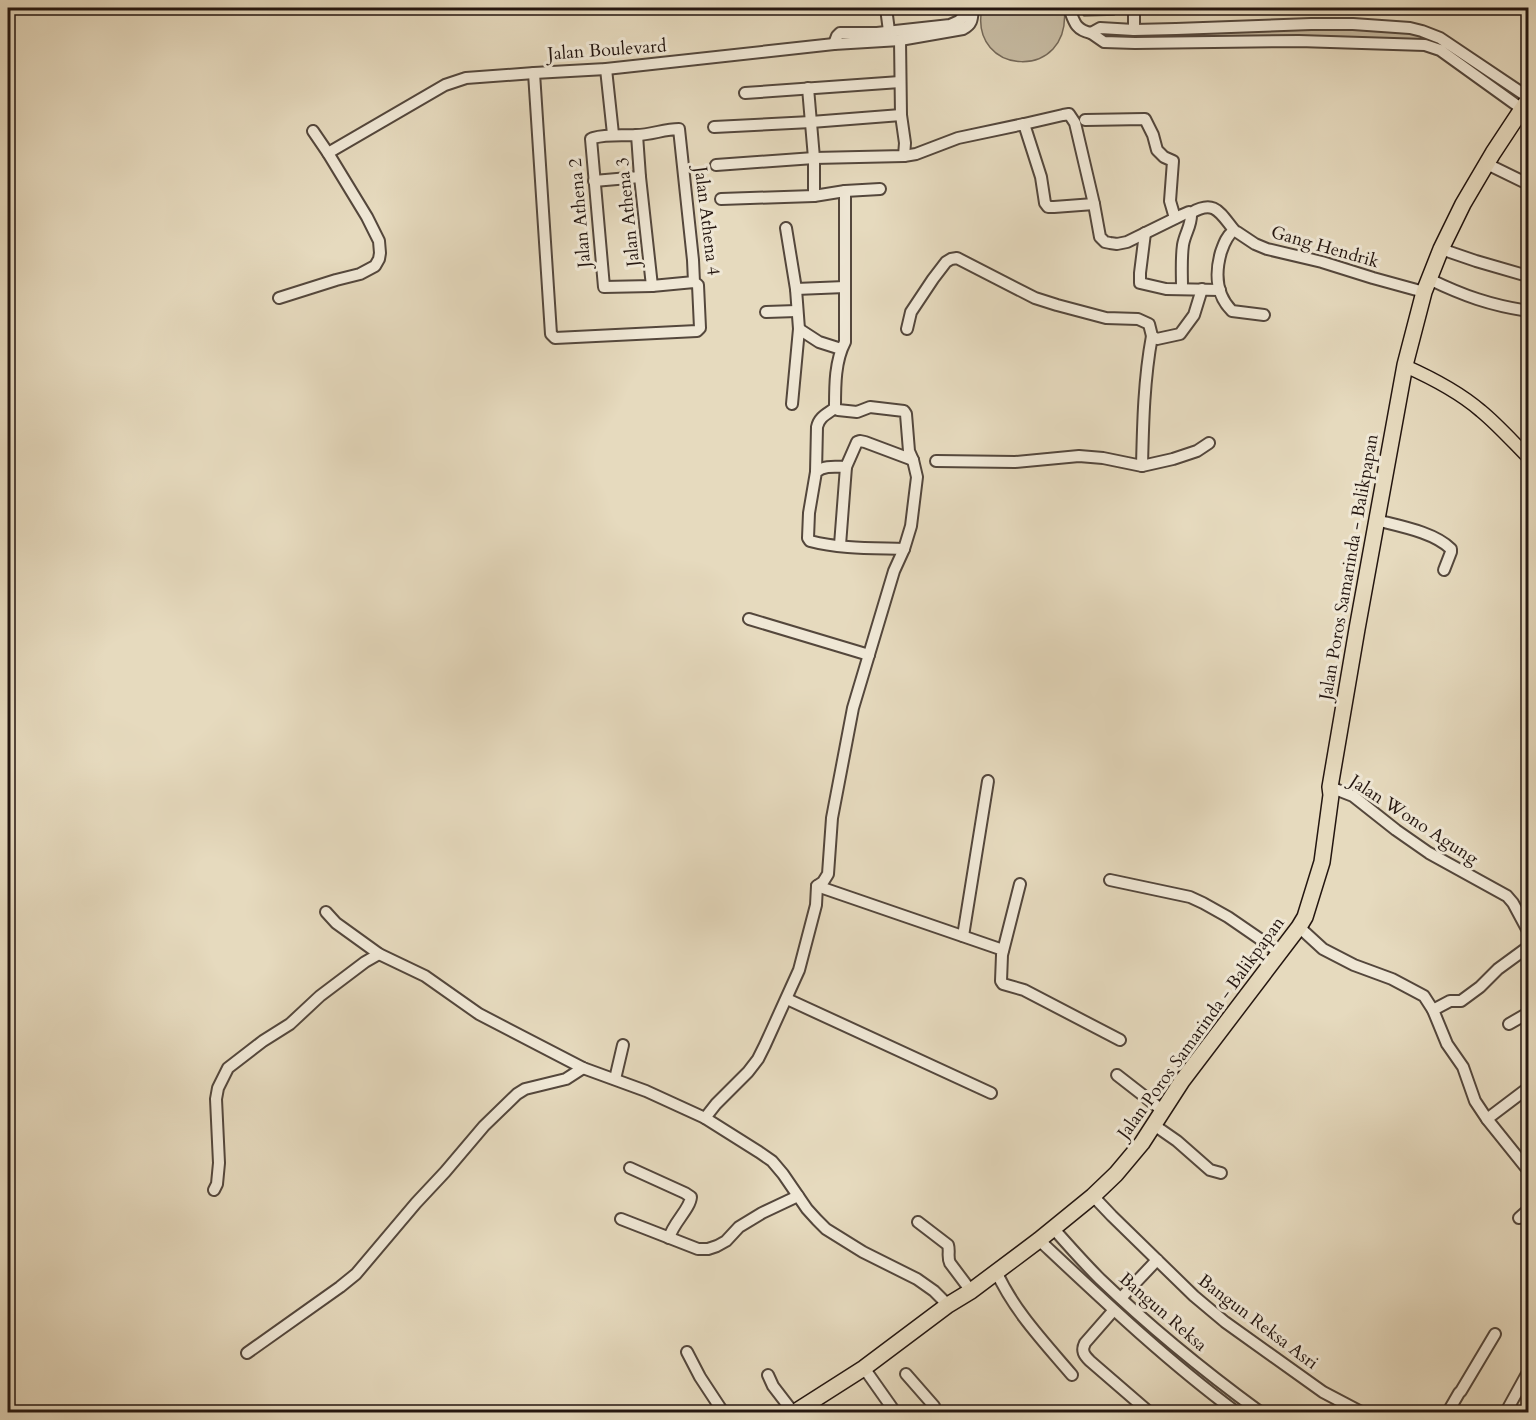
<svg xmlns="http://www.w3.org/2000/svg" width="1536" height="1420" viewBox="0 0 1536 1420" font-family="Cardo,serif">
  <style>
    .green { fill: #c5b9a0; stroke: #746858; stroke-width: 1.5 }
    .lines { fill: none; stroke-linecap: round; stroke-linejoin: round }
    .minor-casing { stroke: #54473c; stroke-width: 14 }
    .major-casing { stroke: #241610; stroke-width: 15 }
    .highway-casing { stroke: #241610; stroke-width: 18 }
    .minor { stroke: #efe7d5; stroke-width: 10 }
    .major { stroke: #e6dabe; stroke-width: 12 }
    .highway { stroke: #e6dabe; stroke-width: 15 }
    .labels { text-anchor: middle; dominant-baseline: central; stroke-width: 6; stroke-linejoin: round; paint-order: stroke }
    .street-label { font-size: 18px; fill: #241610; stroke: #efe7d5 }
  </style>
  <rect width="100%" height="100%" fill="#e6dabe"/>
  <filter id="stains"><feTurbulence type="fractalNoise" baseFrequency=".00333" numOctaves="4"/><feColorMatrix values="0 0 0 0 .2 0 0 0 0 .09 0 0 0 0 .02 0 0 0 .5 -.17"/></filter>
  <radialGradient id="worn" r=".72"><stop offset=".6" stop-color="#630" stop-opacity="0"/><stop offset="1" stop-color="#630" stop-opacity=".3"/></radialGradient>
  <!-- green -->
  <g class="green">
    <path d="M982 8H1064C1073 82 968 77 982 8Z"/>
    <path d="M1078 8H1113L1114 15 1084 16Z"/>
    <path d="M1333 27 1411 32 1428 38 1427 41 1107 33Z"/>
  </g>
  <g class="lines">
    <defs>
      <g id="minor">
        <path d="M886 8 889 31"/>
        <path d="M1069 8C1074 21 1075 30 1091 33"/>
        <path d="M1134 8V30"/>
        <path d="M900 40 901 115 905 143 904 156"/>
        <path d="M834 44 837 36 840 33H877L950 25 959 21 972 8"/>
        <path d="M606 69 613 134"/>
        <path d="M808 88 814 158V196"/>
        <path d="M745 93 900 82"/>
        <path d="M1522 109 1440 50 1425 45 1299 41 1135 43 1104 42 1091 33 1100 28 1134 30 1176 29 1311 24H1353L1410 28 1422 31 1440 38 1528 97"/>
        <path d="M1085 120 1145 119 1153 135 1157 150 1164 157 1173 161 1170 201 1175 218"/>
        <path d="M1024 124 1063 115 1069 114 1075 123 1094 204 1100 237 1105 242 1110 243 1117 244 1127 242 1182 215 1189 212 1191 213C1215 199 1220 213 1234 230"/>
        <path d="M714 127 811 122 901 115"/>
        <path d="M313 131 328 153 445 85 466 78 534 73"/>
        <path d="M637 135 640 177 652 286"/>
        <path d="M1487 164 1528 184"/>
        <path d="M716 165 814 158 904 156 916 154 958 138 1024 124 1041 177 1045 203 1048 207H1054L1094 204"/>
        <path d="M594 181 640 177"/>
        <path d="M721 199 814 196 845 191 880 189"/>
        <path d="M786 228 796 289 799 329 792 404"/>
        <path d="M1145 233 1140 273V283L1166 289 1220 290"/>
        <path d="M1441 249 1476 261 1528 276"/>
        <path d="M1429 279C1464 296 1490 305 1528 311"/>
        <path d="M694 282 652 286 604 287 591 139 593 138C608 134 621 136 636 135 651 135 664 129 679 129L693 260 694 282 698 285 700 328 697 331 555 338 551 334 534 73 606 69 834 44 900 40 963 29C973 24 972 18 973 8"/>
        <path d="M1182 288C1182 274 1181 259 1183 245 1185 233 1192 225 1191 213"/>
        <path d="M796 289 845 287"/>
        <path d="M279 298 336 280 360 274 375 266 379 259 380 253 379 241 367 217 328 153"/>
        <path d="M766 312 797 311"/>
        <path d="M1264 315 1232 311C1216 295 1215 273 1221 252 1224 244 1226 237 1233 231L1237 232 1255 244 1267 249 1322 262 1373 278 1424 292"/>
        <path d="M799 329 819 342 841 349"/>
        <path d="M907 329 911 312 933 279 946 262 951 259 957 258 1035 298 1057 305 1106 318 1138 319 1149 324 1152 336 1157 339 1180 334 1194 315 1202 289"/>
        <path d="M936 461 1015 462 1079 456 1103 458 1142 466 1173 459 1197 451 1209 443"/>
        <path d="M1142 466C1143 422 1144 379 1152 336"/>
        <path d="M816 472 817 427C819 417 827 414 835 408"/>
        <path d="M1376 520C1399 526 1434 532 1451 549V552L1444 570"/>
        <path d="M840 545 846 467"/>
        <path d="M904 549C873 548 840 549 810 541L808 538 809 513 816 472C825 465 835 467 846 467L857 442 860 441 865 442 913 460"/>
        <path d="M749 619 869 655"/>
        <path d="M1330 787 1353 796 1396 830 1429 853 1507 896 1513 903 1528 931"/>
        <path d="M1110 880 1190 897 1203 903 1228 917 1279 952"/>
        <path d="M1020 884 1002 955 1001 981 1003 984 1024 990 1120 1040"/>
        <path d="M817 886 1003 950"/>
        <path d="M326 912 336 923 379 954 425 976 479 1014 583 1068 646 1091 705 1118 759 1152 772 1161 783 1174 807 1209 817 1220 826 1229 863 1252 917 1279 934 1291 948 1305"/>
        <path d="M1299 927 1323 949 1354 965 1392 979 1424 996 1433 1010 1447 1044 1463 1067 1475 1101 1487 1119 1528 1170"/>
        <path d="M963 936 988 781"/>
        <path d="M787 999 991 1093"/>
        <path d="M1433 1010 1450 1001H1461L1480 987 1498 969 1528 947"/>
        <path d="M1509 1024 1528 1013"/>
        <path d="M1117 1075 1162 1110"/>
        <path d="M615 1079 623 1045"/>
        <path d="M705 1118 716 1104 748 1072 758 1059 765 1045 799 970 816 905 817 886 823 882 828 874 832 818 853 708 894 571 904 549 911 526 917 477 913 460 909 451 906 414 904 411 870 407 857 412 838 410 835 407C835 385 835 361 845 342V191"/>
        <path d="M1487 1119 1528 1088"/>
        <path d="M1154 1125 1177 1141 1210 1170 1221 1173"/>
        <path d="M630 1168 685 1193 691 1197C690 1209 673 1223 669 1238"/>
        <path d="M214 1190 217 1184 219 1163 216 1099 218 1088 228 1068 263 1041 290 1024 320 996 365 962 379 954"/>
        <path d="M1093 1196 1112 1216 1194 1296 1225 1322 1323 1392 1361 1412"/>
        <path d="M1519 1218 1528 1210"/>
        <path d="M621 1219 698 1249H708L717 1246 726 1241 739 1227 762 1213 798 1196"/>
        <path d="M918 1222 948 1245C950 1251 947 1257 950 1263L971 1291"/>
        <path d="M1053 1228C1068 1245 1084 1263 1100 1279 1150 1327 1204 1371 1260 1412"/>
        <path d="M1039 1240C1103 1300 1166 1360 1236 1412"/>
        <path d="M996 1271C1014 1311 1044 1342 1072 1375"/>
        <path d="M1121 1298 1157 1260"/>
        <path d="M1113 1311 1085 1343C1081 1351 1084 1355 1090 1361L1149 1412"/>
        <path d="M687 1352 700 1377 723 1412"/>
        <path d="M247 1353 340 1287 356 1274 416 1203 445 1172 484 1126 517 1094 525 1089 566 1079 583 1068"/>
        <path d="M864 1368 895 1412"/>
        <path d="M906 1374 934 1406 936 1412"/>
        <path d="M768 1375 773 1386 793 1412"/>
        <path d="M8 1406 12 1412"/>
        <path d="M1448 1412 1459 1393 1461 1391 1495 1334"/>
        <path d="M1506 1412 1528 1372"/>
      </g>
      <path id="major" d="M1405 366C1432 378 1459 392 1481 411 1498 425 1513 442 1528 457"/>
      <path id="highway" d="M795 1412 864 1368 948 1305 971 1291 1039 1240 1093 1196 1116 1174 1142 1143 1182 1081 1299 927 1305 917 1322 862 1331 795 1330 787 1357 629 1405 365 1424 292 1441 249 1463 204 1493 153 1528 100"/>
    </defs>
    <!-- minor casing -->
    <use href="#minor" class="minor-casing"/>
    <!-- major casing -->
    <use href="#major" class="major-casing"/>
    <!-- highway casing -->
    <use href="#highway" class="highway-casing"/>
    <!-- minor -->
    <use href="#minor" class="minor"/>
    <!-- major -->
    <use href="#major" class="major"/>
    <!-- highway -->
    <use href="#highway" class="highway"/>
  </g>
  <g class="labels">
    <!-- street labels -->
    <g class="street-label">
      <text transform="translate(607 50) rotate(-4)">Jalan Boulevard</text>
      <text transform="translate(628 212) rotate(-96)">Jalan Athena 3</text>
      <text transform="translate(580 213) rotate(-95)">Jalan Athena 2</text>
      <text transform="translate(707 221) rotate(83)">Jalan Athena 4</text>
      <text transform="translate(1325 247) rotate(16)">Gang Hendrik</text>
      <text transform="translate(1349 567) rotate(-80)">Jalan Poros Samarinda - Balikpapan</text>
      <text transform="translate(1414 820) rotate(33)">Jalan Wono Agung</text>
      <text transform="translate(1201 1028) rotate(-54)">Jalan Poros Samarinda - Balikpapan</text>
      <text transform="translate(1163 1312) rotate(41)">Bangun Reksa</text>
      <text transform="translate(1258 1322) rotate(37)">Bangun Reksa Asri</text>
    </g>
  </g>
  <!-- margin -->
  <rect width="1536" height="1420" fill="none" stroke="#e6dabe" stroke-width="30"/>
  <rect x="9" y="9" width="1518" height="1402" fill="none" stroke="#241610" stroke-width="3"/>
  <rect x="15" y="15" width="1506" height="1390" fill="none" stroke="#241610" stroke-width="1.5"/>
  <rect width="100%" height="100%" filter="url(#stains)"/>
  <rect width="100%" height="100%" fill="url(#worn)"/>
</svg>
